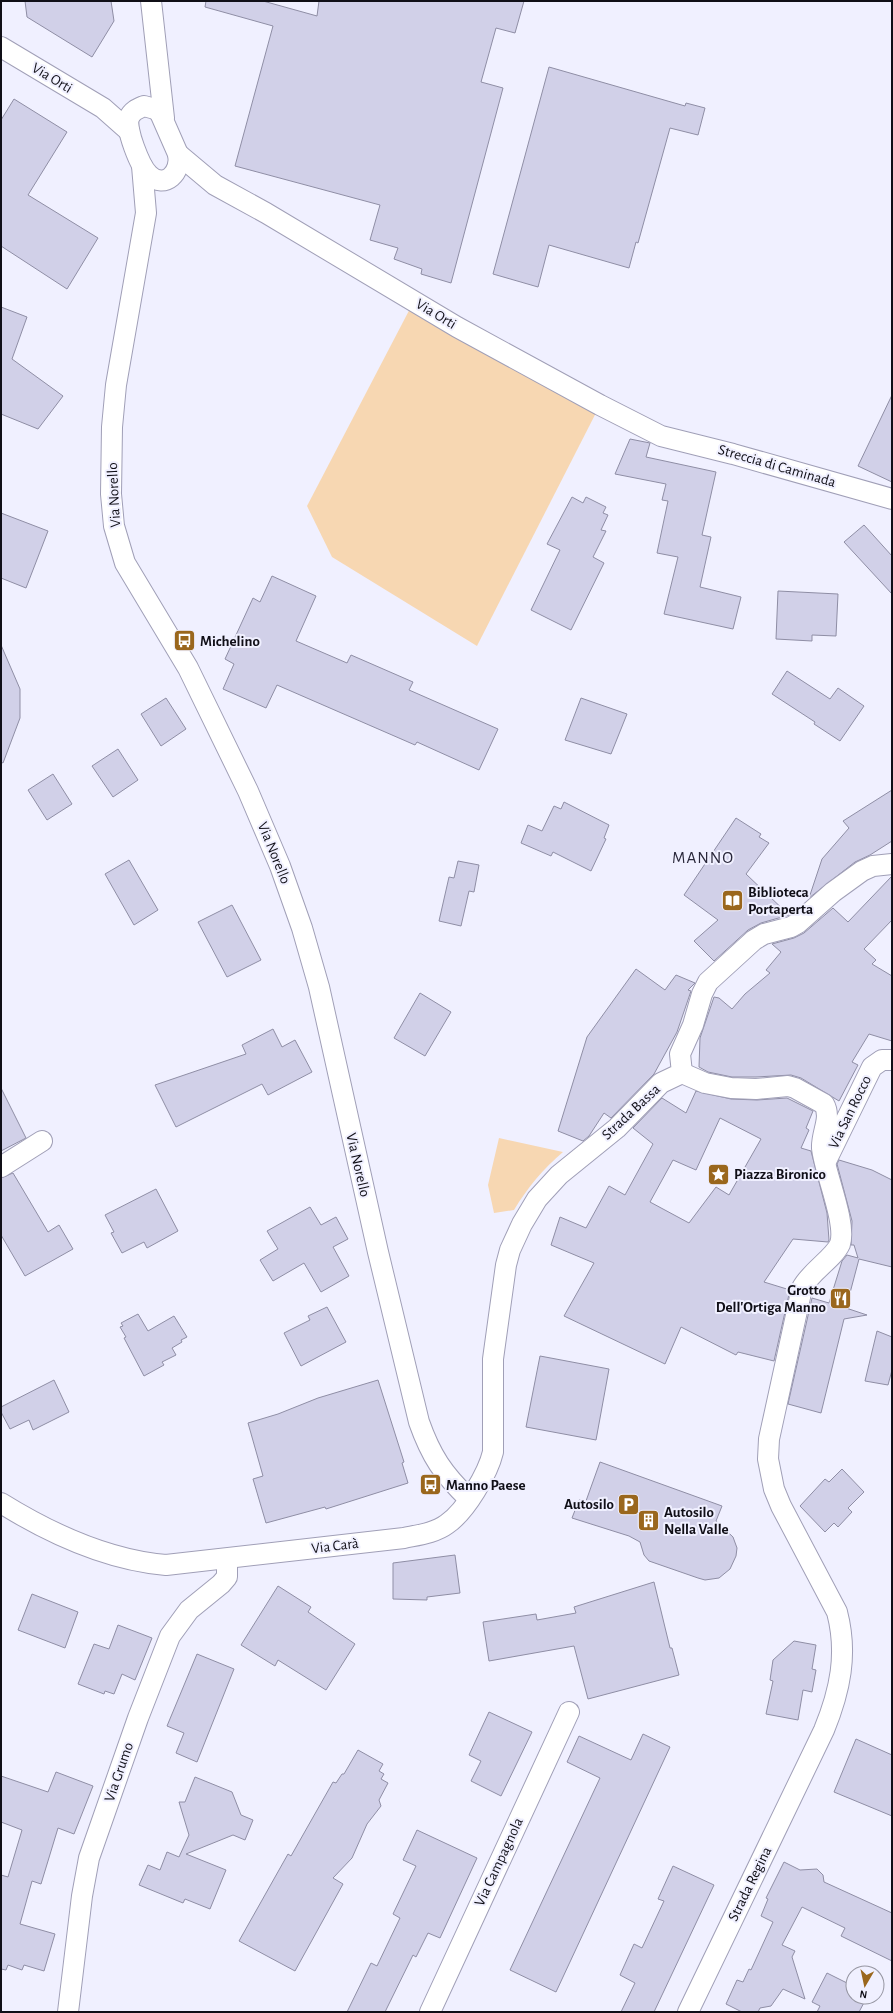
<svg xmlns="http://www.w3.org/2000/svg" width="893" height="2013" viewBox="0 0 893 2013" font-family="'Alegreya Sans',sans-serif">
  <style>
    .green { fill: #f7d7b2 }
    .building { fill: #d1d0e8; stroke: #8f8ea5; fill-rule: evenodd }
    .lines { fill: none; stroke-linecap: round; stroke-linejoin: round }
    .street-casing { stroke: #a09fb7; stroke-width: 22 }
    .street { stroke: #fff; stroke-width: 20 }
    .labels { text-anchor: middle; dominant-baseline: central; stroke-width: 4; stroke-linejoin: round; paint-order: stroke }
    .street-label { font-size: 15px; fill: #100f17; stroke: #f0f0ff }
    .poi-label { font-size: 15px; font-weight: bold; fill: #100f17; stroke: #f0f0ff; text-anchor: start }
    .quarter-label { font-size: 17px; letter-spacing: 1px; fill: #29273a; stroke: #f0f0ff }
  </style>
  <rect width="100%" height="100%" fill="#f0f0ff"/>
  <!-- green -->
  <g class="green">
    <path d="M414 301 600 405 477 646 332 557 307 506Z"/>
    <path d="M499 1138 563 1152C543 1169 528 1187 514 1210L494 1213 488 1185Z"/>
  </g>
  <!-- building -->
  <g class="building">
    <path d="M25 1H111L114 21 92 57 27 17Z"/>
    <path d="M206 1H263L317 16 319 1H524L515 33 496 28 481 82 503 88 451 283 421 274 422 269 394 259 398 248 370 240 380 205 235 166 273 26 205 7Z"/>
    <path d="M549 67 685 106 686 103 705 108 698 135 670 128 638 243 636 242 629 268 549 245 538 287 493 274Z"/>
    <path d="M14 99 67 132 28 195 98 238 67 289 1 246V120Z"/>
    <path d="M1 307 27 317 12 359 63 396 38 429 1 414Z"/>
    <path d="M892 395V482L858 466Z"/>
    <path d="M630 439 650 443 646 457 716 472 702 535 711 537 700 587 741 597 733 629 664 614 678 557 657 553 668 501 662 500 666 484 615 474Z"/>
    <path d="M572 497 583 503 586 497 606 507 603 513 608 515 601 530 606 531 593 557 604 563 571 630 531 610 560 550 547 544Z"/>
    <path d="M1 513 48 531 26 588 1 578Z"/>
    <path d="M864 525 892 556V594L844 542Z"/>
    <path d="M272 576 316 596 296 641 347 663 351 655 413 682 409 690 498 729 479 770 417 742 415 745 277 685 266 708 223 689 234 664 225 659 253 598 260 602Z"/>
    <path d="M778 591 838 594 836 636 812 635V641L776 639Z"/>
    <path d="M1 645 20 689V718L3 763 1 762Z"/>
    <path d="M787 671 830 699 838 688 864 706 840 741 814 724 815 722 772 694Z"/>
    <path d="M166 698 186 729 161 746 141 714Z"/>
    <path d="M581 698 627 714 611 754 565 740Z"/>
    <path d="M118 749 138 780 113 797 92 766Z"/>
    <path d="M53 774 72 804 47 820 28 790Z"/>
    <path d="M892 790V841L870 855 855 862 809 898 822 859 849 828 843 821Z"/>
    <path d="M564 802 609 825 604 838 606 839 591 871 553 852 551 856 521 843 528 825 542 831 554 806 561 809Z"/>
    <path d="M736 818 761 834 759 837 769 843 746 874 789 915 761 923 748 930 714 961 694 941 718 920 684 895Z"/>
    <path d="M129 860 158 910 134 925 105 874Z"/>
    <path d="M458 861 479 865 474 892 469 891 461 926 439 921 449 877 454 878Z"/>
    <path d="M892 876V920L864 949 876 960 872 964 892 976V1041L869 1034 852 1062 858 1065 839 1101 801 1078 791 1075 756 1077H732L708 1072 699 1067 700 1038 714 997 719 998 732 1009 745 994 770 973 766 970 781 952 772 944 794 938 804 933 833 908 848 922Z"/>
    <path d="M232 905 261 960 227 977 198 922Z"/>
    <path d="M636 969 665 990 676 975 695 983 688 990 691 991 677 1032 654 1074 611 1118 604 1113 589 1136 583 1141 558 1131 587 1037Z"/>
    <path d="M420 993 451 1012 425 1056 394 1038Z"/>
    <path d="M273 1029 282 1047 295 1040 312 1072 268 1095 262 1084 176 1127 155 1085 246 1054 242 1045Z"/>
    <path d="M1 1088 26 1138 1 1151Z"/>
    <path d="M696 1091 731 1099 757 1100 787 1098 813 1111 806 1128 809 1130 801 1148 811 1151 827 1213 829 1240 828 1242 793 1239 764 1282 790 1290 774 1361 738 1352 736 1355 681 1327 665 1364 564 1316 594 1263 551 1245 560 1217 586 1228 609 1186 625 1195 653 1144 633 1128 662 1098 686 1113ZM720 1118 761 1139 729 1195 716 1187 689 1223 650 1202 673 1160 696 1170Z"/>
    <path d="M839 1160 872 1170 892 1180V1267L859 1259 846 1308 867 1315 844 1319 821 1413 788 1404 812 1298 829 1303 842 1261 847 1255 858 1258 854 1245H851L852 1221 837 1164Z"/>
    <path d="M13 1173 48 1232 59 1225 73 1249 25 1276 1 1235V1178Z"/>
    <path d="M156 1189 178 1231 147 1248 144 1242 122 1253 111 1233 114 1232 105 1215Z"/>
    <path d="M310 1207 321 1225 336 1217 348 1239 333 1247 349 1276 321 1292 304 1263 273 1281 260 1260 278 1249 267 1231Z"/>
    <path d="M327 1307 346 1342 301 1366 284 1333 310 1320 308 1316Z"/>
    <path d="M138 1314 148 1331 174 1316 187 1337 181 1340 182 1342 172 1348 176 1355 162 1362 164 1365 144 1376 124 1338 126 1337 120 1327 123 1326 121 1323Z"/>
    <path d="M877 1331 892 1337V1370L888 1385 865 1381Z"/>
    <path d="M540 1356 609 1369 596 1440 526 1427Z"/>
    <path d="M54 1380 69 1412 33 1430 29 1420 10 1429 1 1412V1407Z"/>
    <path d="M378 1380 404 1462 402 1463 408 1483 326 1509 325 1507 266 1523 253 1479 263 1476 248 1423 278 1414 318 1398Z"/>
    <path d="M600 1462 722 1506 716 1521 733 1537 737 1548 736 1556 730 1569 719 1578 705 1580 698 1578 649 1561 644 1555 640 1542 629 1536 572 1518 579 1500 586 1501Z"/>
    <path d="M842 1469 864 1492 848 1508 852 1512 838 1527 834 1523 825 1532 800 1506 825 1479 829 1482Z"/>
    <path d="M455 1555 460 1593 427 1597V1600L393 1599V1563Z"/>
    <path d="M654 1582 670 1648H672L679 1675 588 1699 574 1646 489 1661 483 1622 536 1614 537 1620 576 1613 574 1607Z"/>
    <path d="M278 1586 311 1607 308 1612 355 1644 326 1690 278 1660 275 1666 241 1645Z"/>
    <path d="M32 1594 78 1612 65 1648 18 1630Z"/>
    <path d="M118 1625 152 1638 135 1680 122 1674 114 1694 105 1691 104 1694 78 1684 94 1644 109 1649Z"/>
    <path d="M794 1641 816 1645 812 1669 816 1670 812 1692 803 1690 798 1720 766 1714 773 1681 770 1680 773 1660Z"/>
    <path d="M197 1654 234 1669 197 1762 176 1753 184 1733 167 1726Z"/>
    <path d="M489 1712 532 1732 501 1796 471 1781 481 1761 469 1755Z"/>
    <path d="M643 1734 670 1747 556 1992 510 1970 600 1778 567 1762 579 1736 631 1760Z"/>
    <path d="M856 1739 892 1755V1816L834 1792Z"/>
    <path d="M358 1750 383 1764 379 1771 384 1774 381 1779 388 1783 379 1800 381 1806 367 1824 352 1858 333 1878 343 1884 295 1971 239 1941 288 1854 291 1856 333 1782 336 1783 342 1774H344Z"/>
    <path d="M56 1772 93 1786 74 1834 58 1828 41 1884 32 1881 20 1924 55 1934 44 1971 24 1965 22 1970 8 1965 6 1970 1 1969V1875L8 1877 22 1830 1 1822V1776L48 1792Z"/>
    <path d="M195 1777 232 1792 241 1815 253 1820 245 1840 233 1835 186 1854 226 1870 210 1909 185 1899 183 1903 139 1885 148 1865 160 1870 167 1852 179 1857 189 1835 179 1802H185Z"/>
    <path d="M417 1830 477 1858 440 1938 428 1933 416 1957 413 1955 385 2012H347L371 1963 377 1966 400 1918 393 1914 416 1866 403 1860Z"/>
    <path d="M784 1862 800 1870 817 1869 823 1875 824 1882 892 1913V1961L841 1936 845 1928 802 1907 782 1945 795 1951 792 1957 805 1999 783 1989 771 2006 760 2008 758 2012H742L726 2004 737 1980 743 1982 749 1969 751 1970 773 1922 761 1916 768 1899 766 1898Z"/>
    <path d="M673 1866 714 1885 654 2012H621L635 1983 620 1975 634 1944 642 1948 664 1901 658 1899Z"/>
    <path d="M827 1973 853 1986V1997H867L859 2012H817L820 2006 812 2002Z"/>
  </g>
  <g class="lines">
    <defs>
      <g id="street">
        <path d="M151 1 164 118"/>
        <path d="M1 47 103 108 129 131"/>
        <path d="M144 106 155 109 160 113 178 154C182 172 165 190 149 175 140 167 125 128 129 118 132 111 137 109 144 106Z"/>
        <path d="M178 154 215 185 266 213 457 327 600 405 661 436 733 454 892 499"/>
        <path d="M142 166 146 213 116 385 112 427 111 494 114 526 125 563 188 668 248 791 280 866 302 928 319 987 378 1252 419 1422C431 1456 443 1474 469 1499"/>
        <path d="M682 1073 705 1083 731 1088 756 1089 788 1086 795 1088 824 1104C832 1118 821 1133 822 1148 824 1171 847 1223 840 1244 834 1258 810 1272 802 1288L769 1439 768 1459 774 1489 781 1506 837 1612C848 1654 840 1691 824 1730L688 2012"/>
        <path d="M826 1161 872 1067 882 1060H892"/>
        <path d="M1 1167 42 1141"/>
        <path d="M1 1503C51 1534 107 1560 166 1565L404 1538C418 1535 435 1533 447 1524 466 1511 488 1473 493 1452V1359L506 1265 510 1250 522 1224 537 1199 559 1175 617 1128 661 1083 682 1073 680 1054 693 1025 702 994 708 982 754 940 764 934 791 927 798 923 833 892 862 871 873 866 892 864"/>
        <path d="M68 2012 82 1896 89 1858 138 1718 170 1636 189 1610 221 1584 227 1577V1559"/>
        <path d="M430 2012 569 1712"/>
      </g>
    </defs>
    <!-- street casing -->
    <use href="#street" class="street-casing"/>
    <!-- street -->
    <use href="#street" class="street"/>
  </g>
  <!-- icons -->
  <defs>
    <symbol id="bus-square" viewBox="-11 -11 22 22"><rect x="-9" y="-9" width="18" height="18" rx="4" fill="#9a671d" stroke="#f0f0ff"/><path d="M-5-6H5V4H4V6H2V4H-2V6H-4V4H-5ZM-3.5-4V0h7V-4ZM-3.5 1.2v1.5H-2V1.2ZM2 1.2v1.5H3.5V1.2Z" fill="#fff"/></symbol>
    <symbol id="library-square" viewBox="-11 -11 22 22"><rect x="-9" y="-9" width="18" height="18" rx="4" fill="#9a671d" stroke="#f0f0ff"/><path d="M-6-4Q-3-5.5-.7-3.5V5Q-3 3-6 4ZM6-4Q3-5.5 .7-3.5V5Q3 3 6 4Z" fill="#fff"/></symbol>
    <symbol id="sight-square" viewBox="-11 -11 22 22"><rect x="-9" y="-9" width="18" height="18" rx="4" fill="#9a671d" stroke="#f0f0ff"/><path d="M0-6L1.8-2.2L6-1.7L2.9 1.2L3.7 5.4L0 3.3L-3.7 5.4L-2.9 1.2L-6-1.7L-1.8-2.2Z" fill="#fff"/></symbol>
    <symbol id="restaurant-square" viewBox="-11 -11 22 22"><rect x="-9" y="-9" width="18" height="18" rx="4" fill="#9a671d" stroke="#f0f0ff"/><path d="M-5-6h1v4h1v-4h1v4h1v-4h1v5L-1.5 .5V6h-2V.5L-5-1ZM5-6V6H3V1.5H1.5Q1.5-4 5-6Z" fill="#fff"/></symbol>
    <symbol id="parking-square" viewBox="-11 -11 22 22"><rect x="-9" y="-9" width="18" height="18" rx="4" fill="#9a671d" stroke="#f0f0ff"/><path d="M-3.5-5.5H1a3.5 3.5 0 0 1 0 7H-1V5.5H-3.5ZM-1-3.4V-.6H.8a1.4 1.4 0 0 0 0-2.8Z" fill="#fff"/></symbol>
    <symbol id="building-square" viewBox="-11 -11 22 22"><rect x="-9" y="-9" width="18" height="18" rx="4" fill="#9a671d" stroke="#f0f0ff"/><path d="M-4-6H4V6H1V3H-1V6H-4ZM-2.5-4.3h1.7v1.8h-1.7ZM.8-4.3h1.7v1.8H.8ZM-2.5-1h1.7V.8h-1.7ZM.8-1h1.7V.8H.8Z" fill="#fff"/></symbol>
  </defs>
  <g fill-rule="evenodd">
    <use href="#bus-square" x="172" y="628" width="25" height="25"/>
    <use href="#library-square" x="720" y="888" width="25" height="25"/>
    <use href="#sight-square" x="706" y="1162" width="25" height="25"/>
    <use href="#restaurant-square" x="828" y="1286" width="25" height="25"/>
    <use href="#bus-square" x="418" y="1472" width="25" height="25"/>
    <use href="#parking-square" x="616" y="1492" width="25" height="25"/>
    <use href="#building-square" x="636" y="1508" width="25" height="25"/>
  </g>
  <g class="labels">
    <!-- street labels -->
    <g class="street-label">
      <text transform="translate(52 78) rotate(31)">Via Orti</text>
      <text transform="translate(436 314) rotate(31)">Via Orti</text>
      <text transform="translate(777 466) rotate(16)">Streccia di Caminada</text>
      <text transform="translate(114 495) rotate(-93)">Via Norello</text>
      <text transform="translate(274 853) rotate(68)">Via Norello</text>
      <text transform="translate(631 1112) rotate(-43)">Strada Bassa</text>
      <text transform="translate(850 1112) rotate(-64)">Via San Rocco</text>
      <text transform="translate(358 1165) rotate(77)">Via Norello</text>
      <text transform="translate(335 1546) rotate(-7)">Via Carà</text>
      <text transform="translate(119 1772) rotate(-71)">Via Grumo</text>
      <text transform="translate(499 1862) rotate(-65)">Via Campagnola</text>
      <text transform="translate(750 1884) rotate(-64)">Strada Regina</text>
    </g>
    <!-- poi labels -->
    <g class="poi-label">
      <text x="200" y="641">Michelino</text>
      <text x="748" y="892">Biblioteca<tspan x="748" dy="17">Portaperta</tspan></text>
      <text x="734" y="1174">Piazza Bironico</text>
      <text x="826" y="1290" text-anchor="end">Grotto<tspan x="826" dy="17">Dell'Ortiga Manno</tspan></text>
      <text x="446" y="1485">Manno Paese</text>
      <text x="614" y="1504" text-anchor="end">Autosilo</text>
      <text x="664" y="1512">Autosilo<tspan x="664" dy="17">Nella Valle</tspan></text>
    </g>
    <!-- quarter labels -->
    <g class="quarter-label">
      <text x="703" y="857">MANNO</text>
    </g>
  </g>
  <!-- border -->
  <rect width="893" height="2013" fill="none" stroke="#100f17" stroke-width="4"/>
  <!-- north arrow -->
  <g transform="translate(865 1985) rotate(189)"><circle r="19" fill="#f0f0ff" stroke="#9696a2"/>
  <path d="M0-3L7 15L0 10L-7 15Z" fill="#9a671d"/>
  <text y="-6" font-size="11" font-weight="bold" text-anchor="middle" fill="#100f17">N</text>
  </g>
</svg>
